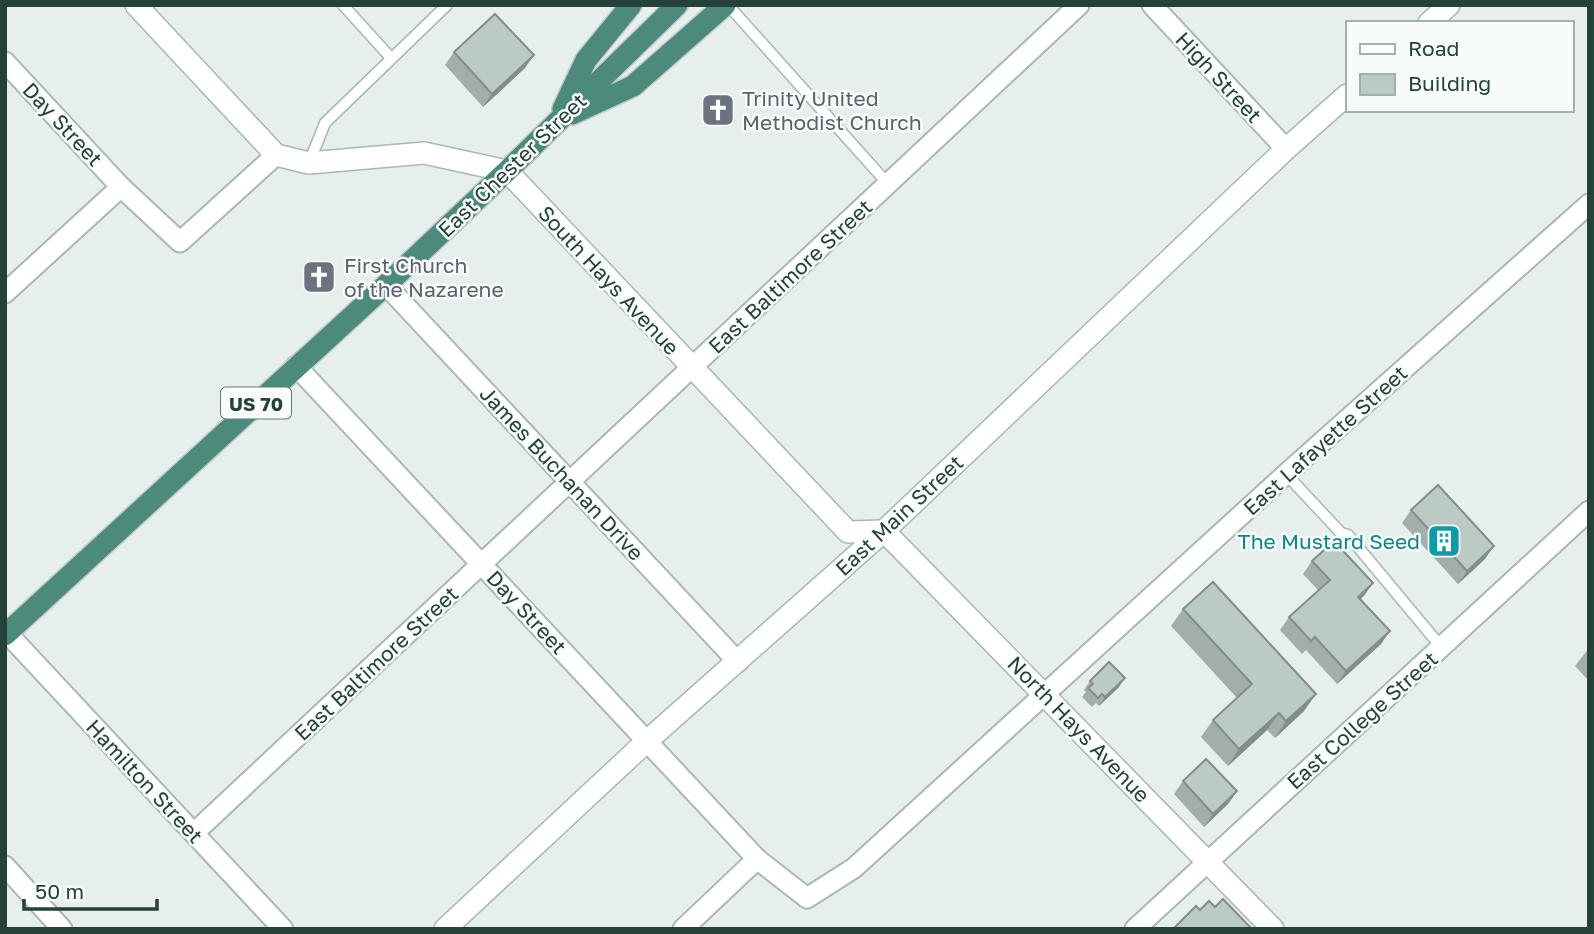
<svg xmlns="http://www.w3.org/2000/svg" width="1594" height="934" viewBox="0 0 1594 934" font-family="'Golos Text',sans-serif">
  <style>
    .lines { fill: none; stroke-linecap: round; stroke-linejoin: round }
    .service-casing { stroke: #a8b8b2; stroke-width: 13 }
    .minor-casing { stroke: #a8b8b2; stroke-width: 23 }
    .tertiary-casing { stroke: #a8b8b2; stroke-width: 24 }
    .secondary-casing { stroke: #a4bbb3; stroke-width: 24 }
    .trunk-casing { stroke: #c2cac8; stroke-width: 24 }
    .service { stroke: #fff; stroke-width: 10 }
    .minor { stroke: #fff; stroke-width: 19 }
    .tertiary { stroke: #fff; stroke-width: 21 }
    .secondary { stroke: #fff; stroke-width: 21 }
    .trunk { stroke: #4c8a7c; stroke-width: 21 }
    .wall { fill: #a1aea9 }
    .shaded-wall { fill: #838d89 }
    .building { fill: #bbcac4; stroke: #838d89; stroke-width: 2 }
    .labels { text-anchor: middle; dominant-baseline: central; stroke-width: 5; stroke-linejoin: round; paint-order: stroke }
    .shield { fill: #f7fbf9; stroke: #637a73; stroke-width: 2 }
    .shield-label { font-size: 19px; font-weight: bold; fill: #24423a }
    .street-label { font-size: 21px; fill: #24423a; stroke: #f7fbf9 }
    .worship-label { font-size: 21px; fill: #5b616d; stroke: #f7fbf9; text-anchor: start }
    .culture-label { font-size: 21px; fill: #0d838f; stroke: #f7fbf9; text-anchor: end }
  </style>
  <rect width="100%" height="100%" fill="#e6efeb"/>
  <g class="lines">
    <defs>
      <g id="service">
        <path d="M343 5 391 58"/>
        <path d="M728 5 888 184"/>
        <path d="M309 163 325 123 447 5"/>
        <path d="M1286 474 1341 533 1348 535 1442 648"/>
      </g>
      <g id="minor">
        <path d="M1152 5 1286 149"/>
        <path d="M5 62 121 187 180 242 276 155"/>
        <path d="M386 285 738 662"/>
        <path d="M5 293 121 187"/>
        <path d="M296 366 757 859 807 898 854 868 1286 474 1589 204"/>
        <path d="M7 633 283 929"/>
        <path d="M194 833 1079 5"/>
        <path d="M5 866 62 929"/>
        <path d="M683 929 757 859"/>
        <path d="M1135 929 1589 511"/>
      </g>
      <path id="tertiary" d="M136 5 276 155 309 163 424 153 507 171 848 532 884 531 1273 929"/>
      <g id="secondary">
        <path d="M1429 23 1449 5"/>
        <path d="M445 929 647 741 884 531 1286 149 1347 95"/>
      </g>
      <g id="trunk">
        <path d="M563 109 586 60 631 5"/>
        <path d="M572 114 633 86 725 5"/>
        <path d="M5 635 386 285 507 171 677 5"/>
      </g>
    </defs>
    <!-- service casing -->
    <use href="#service" class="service-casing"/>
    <!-- minor casing -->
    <use href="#minor" class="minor-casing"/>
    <!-- tertiary casing -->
    <use href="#tertiary" class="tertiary-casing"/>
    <!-- secondary casing -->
    <use href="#secondary" class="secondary-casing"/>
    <!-- trunk casing -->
    <use href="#trunk" class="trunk-casing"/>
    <!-- service -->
    <use href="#service" class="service"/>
    <!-- minor -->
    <use href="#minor" class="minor"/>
    <!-- tertiary -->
    <use href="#tertiary" class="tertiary"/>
    <!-- secondary -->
    <use href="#secondary" class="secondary"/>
    <!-- trunk -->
    <use href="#trunk" class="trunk"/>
  </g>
  <!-- wall -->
  <g class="wall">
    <path d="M454 52 525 68 483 107 445 65Z"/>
    <path d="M1411 510 1485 559 1458 584 1402 523Z"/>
    <path d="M1312 561 1373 583 1360 599 1381 644 1337 684 1306 650 1302 654 1280 630 1289 617 1318 590 1303 574Z"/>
    <path d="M1183 609 1304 711 1275 738 1267 730 1228 766 1201 737 1213 720 1237 698 1171 626Z"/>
    <path d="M1589 648V681L1575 666Z"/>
    <path d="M1090 681 1119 687 1099 706 1096 703 1092 707 1082 697 1086 692 1084 690Z"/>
    <path d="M1183 781 1237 791 1228 804 1204 827 1174 794Z"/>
  </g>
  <!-- shaded-wall -->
  <g class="shaded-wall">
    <path d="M534 55 525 68 483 107 492 94Z"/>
    <path d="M1494 546 1485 559 1458 584 1467 571Z"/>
    <path d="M1373 583 1364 596 1349 610 1358 597Z"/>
    <path d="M1390 631 1381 644 1337 684 1346 671Z"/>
    <path d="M1125 678 1119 687 1099 706 1105 697Z"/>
    <path d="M1316 694 1304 711 1275 738 1286 721Z"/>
    <path d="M1279 713 1267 730 1228 766 1239 749Z"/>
    <path d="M1237 791 1228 804 1204 827 1213 814Z"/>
  </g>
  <!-- building -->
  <g class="building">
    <path d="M495 14 534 55 492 94 454 52Z"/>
    <path d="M1438 485 1494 546 1467 571 1411 510Z"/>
    <path d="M1334 541 1373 583 1358 597 1390 631 1346 671 1315 637 1311 641 1289 617 1330 580 1312 561Z"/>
    <path d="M1213 582 1316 694 1286 721 1279 713 1239 749 1213 720 1252 684 1183 609Z"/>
    <path d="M1109 662 1125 678 1105 697 1102 694 1098 698 1088 688 1093 684 1090 681Z"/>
    <path d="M1206 759 1237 791 1213 814 1183 781Z"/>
    <path d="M1223 899 1252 929H1173L1196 906 1200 910 1209 901 1215 907Z"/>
  </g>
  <!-- icons -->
  <defs>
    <symbol id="church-square" viewBox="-11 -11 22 22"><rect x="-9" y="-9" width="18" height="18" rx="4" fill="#6b7280" stroke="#f7fbf9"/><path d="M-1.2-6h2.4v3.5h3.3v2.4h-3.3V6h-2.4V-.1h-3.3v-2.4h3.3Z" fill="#fff"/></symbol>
    <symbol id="building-square" viewBox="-11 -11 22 22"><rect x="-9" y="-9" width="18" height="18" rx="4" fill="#0f9aa8" stroke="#f7fbf9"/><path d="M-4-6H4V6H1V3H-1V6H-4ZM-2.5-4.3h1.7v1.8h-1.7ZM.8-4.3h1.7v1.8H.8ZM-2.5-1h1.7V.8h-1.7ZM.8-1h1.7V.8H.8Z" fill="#fff"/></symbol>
  </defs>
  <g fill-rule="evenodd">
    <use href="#church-square" x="699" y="91" width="38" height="38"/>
    <use href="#church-square" x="300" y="258" width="38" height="38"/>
    <use href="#building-square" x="1425" y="522" width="38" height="38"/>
  </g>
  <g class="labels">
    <!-- shield labels -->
    <rect class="shield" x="221" y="387.5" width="70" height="31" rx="5"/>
    <g class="shield-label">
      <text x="256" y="403">US 70</text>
    </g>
    <!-- street labels -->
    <g class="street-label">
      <text transform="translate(1219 77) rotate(47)">High Street</text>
      <text transform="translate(63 124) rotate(47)">Day Street</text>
      <text transform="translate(512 165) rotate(-44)">East Chester Street</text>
      <text transform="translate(790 276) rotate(-43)">East Baltimore Street</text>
      <text transform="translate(609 280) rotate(47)">South Hays Avenue</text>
      <text transform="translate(1325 440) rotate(-42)">East Lafayette Street</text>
      <text transform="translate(562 473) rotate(47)">James Buchanan Drive</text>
      <text transform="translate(899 515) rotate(-43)">East Main Street</text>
      <text transform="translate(527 612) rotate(47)">Day Street</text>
      <text transform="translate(376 663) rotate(-43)">East Baltimore Street</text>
      <text transform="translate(1362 720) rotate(-42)">East College Street</text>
      <text transform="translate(1079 729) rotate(46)">North Hays Avenue</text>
      <text transform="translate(145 781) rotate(47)">Hamilton Street</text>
    </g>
    <!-- worship labels -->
    <g class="worship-label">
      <text x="742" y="98">Trinity United<tspan x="742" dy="24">Methodist Church</tspan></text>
      <text x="344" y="265">First Church<tspan x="344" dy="24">of the Nazarene</tspan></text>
    </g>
    <!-- culture labels -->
    <g class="culture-label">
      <text x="1420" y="541">The Mustard Seed</text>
    </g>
  </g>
  <!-- border -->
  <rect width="1594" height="934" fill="none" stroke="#24423a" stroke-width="14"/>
  <!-- legend -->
  <rect x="1346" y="21" width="228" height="91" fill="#f7fbf9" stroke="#a3b1ad" stroke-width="2"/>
  <rect x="1360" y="44" width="35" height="10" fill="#ffffff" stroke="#a3b1ad" stroke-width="2"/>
  <text x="1408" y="56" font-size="21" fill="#24423a">Road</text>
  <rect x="1360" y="74" width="35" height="21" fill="#bbcac4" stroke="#a3b1ad" stroke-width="2"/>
  <text x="1408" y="91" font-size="21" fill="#24423a">Building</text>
  <!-- scale -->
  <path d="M24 899v10h133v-10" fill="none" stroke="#24423a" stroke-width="3.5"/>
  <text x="35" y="899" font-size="21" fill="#24423a" stroke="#f7fbf9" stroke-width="5" paint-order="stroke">50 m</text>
</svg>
